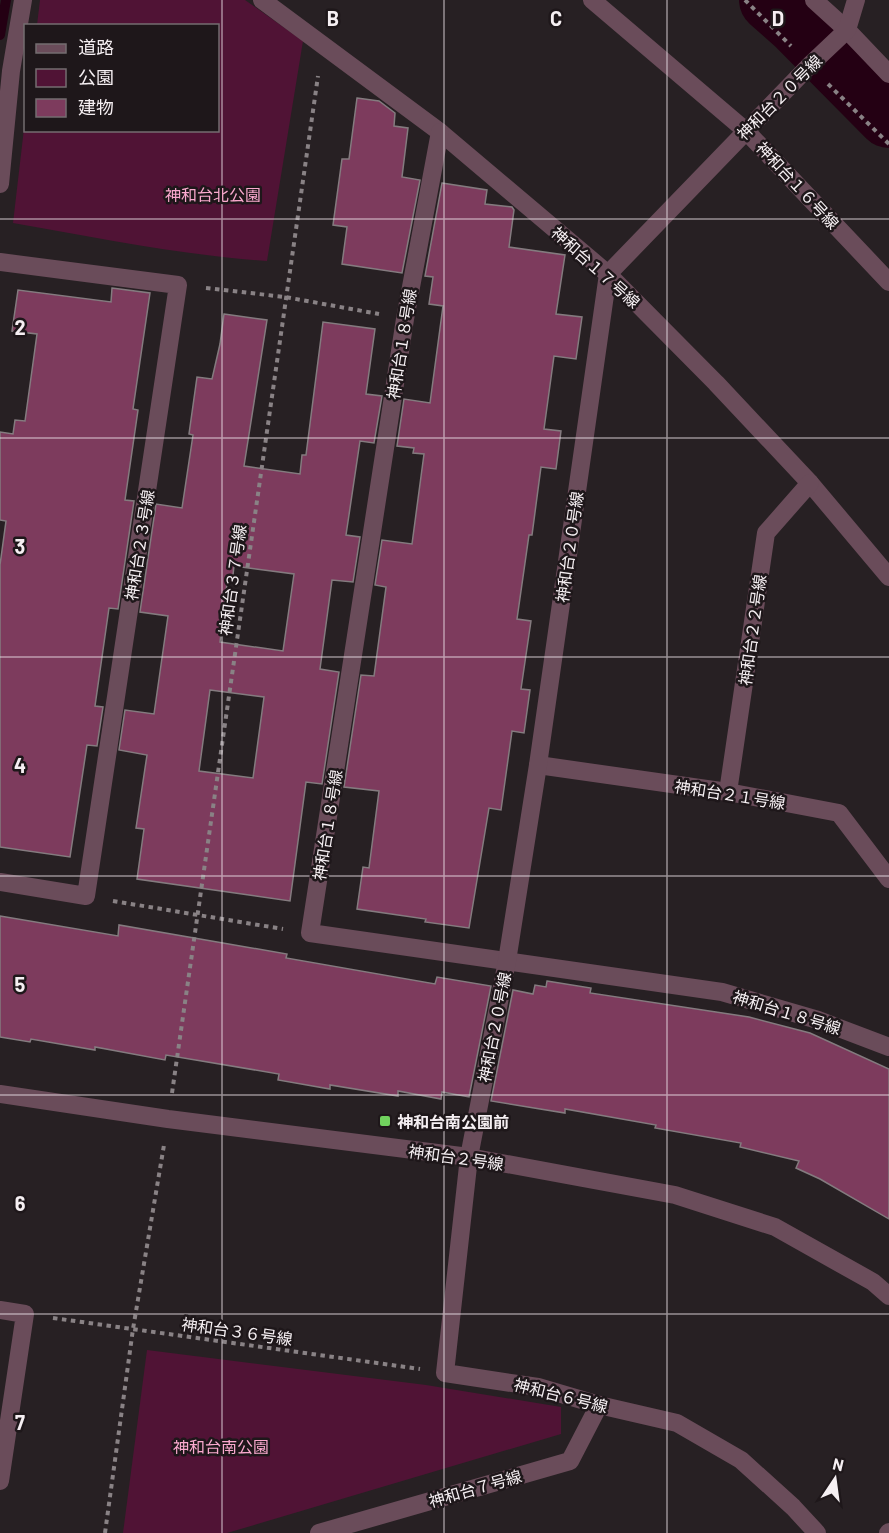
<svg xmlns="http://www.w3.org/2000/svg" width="889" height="1533" viewBox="0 0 889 1533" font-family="Barlow,'Noto Sans JP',sans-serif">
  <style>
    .green { fill: #501335 }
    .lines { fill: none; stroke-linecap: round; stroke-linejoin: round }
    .stream { stroke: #240013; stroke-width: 10 }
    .river { stroke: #240013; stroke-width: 64 }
    .building { fill: #7d3b5d; stroke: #847b7f; stroke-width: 1.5; fill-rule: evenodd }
    .path { stroke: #898285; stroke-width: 4; stroke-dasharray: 4.5 4.5; stroke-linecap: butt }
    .minor { stroke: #6a4c5a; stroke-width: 18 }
    .grid { fill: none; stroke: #f5eff2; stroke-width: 1.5; stroke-opacity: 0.55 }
    .poi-dot { fill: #71d25e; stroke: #1e171a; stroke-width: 2 }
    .labels { text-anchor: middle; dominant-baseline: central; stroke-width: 5; stroke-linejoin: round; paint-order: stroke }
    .street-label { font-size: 16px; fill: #f5eff2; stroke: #1e171a }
    .park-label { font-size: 16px; fill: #f9a9ce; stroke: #1e171a }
    .poi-label { font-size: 16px; font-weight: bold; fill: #f5eff2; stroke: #1e171a; text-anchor: start }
    .grid-label { font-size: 20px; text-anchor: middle; font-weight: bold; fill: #f5eff2; stroke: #1e171a; stroke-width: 5; stroke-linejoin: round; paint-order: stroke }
  </style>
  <rect width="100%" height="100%" fill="#272023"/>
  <!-- green -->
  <g class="green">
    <path d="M40 0H245L303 41 267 261C181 255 98 238 13 223L25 120 26 130H218V26L37 25Z"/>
    <path d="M147 1350 426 1385 561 1407V1434L227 1533H123Z"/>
  </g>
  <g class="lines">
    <!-- stream -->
    <path class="stream" d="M0 35 6 0"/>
    <!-- river -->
    <path class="river" d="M771 0 797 23 889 116"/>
  </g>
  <!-- building -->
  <g class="building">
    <path d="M357 98 379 101 395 113 394 126 408 128 402 177 420 180 402 273 342 264 347 227 333 225 342 159H349Z"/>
    <path d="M442 183 487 190 485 204 512 207 514 210 509 247 565 255 556 314 582 317 576 359 554 356 544 429 561 431 556 469 541 467 532 535H529L517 619 531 621 521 689 530 690 524 733 512 731 501 810 489 808 469 928 425 922 426 919 357 909 363 867 369 868 379 791 344 787 361 675 374 676 386 587 375 585 382 540 412 544 424 454 413 453 414 448 397 446 404 399 430 403 443 306 429 304 433 277 425 276Z"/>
    <path d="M112 288 150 293 133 409 138 410 125 500 134 501 118 609 109 608 95 706 103 707 97 746 87 745 70 857 0 847V565L6 521 0 520V432L13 434 15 420 25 421 37 334 12 331 18 290 111 302Z"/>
    <path d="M224 314 267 320 244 466 300 474 302 455H306L323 322 375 329 366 394 382 396 374 443 360 441 346 535 360 537 353 582 332 580 320 669 339 672 322 784 306 782 290 901 137 879 144 829 136 828 147 755 119 750 125 710 154 714 168 616 140 612 156 504 182 508 193 435 189 434 197 377 212 379 220 344ZM234 566 294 574 283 651 220 642 228 575H233ZM210 690 264 697 253 778 199 771Z"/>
    <path d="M0 916 118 936 119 925 287 954 286 958 435 984 437 977 491 986 469 1097 442 1092 441 1099 398 1091V1096L330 1085V1089L278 1080 279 1074 166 1055 165 1060 95 1047V1050L31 1039 30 1042 0 1037Z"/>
    <path d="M547 981 591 988 590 993 749 1017 810 1033 889 1069V1219L820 1179 796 1168 799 1161 740 1147 741 1143 655 1128 656 1125 565 1109V1113L491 1101 513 990 533 994 535 985 546 987Z"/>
  </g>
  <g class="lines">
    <!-- path -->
    <g class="path">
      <path d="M745 0 791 46"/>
      <path d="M828 84 889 144"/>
      <path d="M206 288 285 297 379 314"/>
      <path d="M113 901 283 929"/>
      <path d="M172 1093 318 76"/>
      <path d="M53 1318 420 1369"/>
      <path d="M105 1533 133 1329 164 1145"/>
    </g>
    <!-- minor -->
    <g class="minor">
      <path d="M262 0 440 132 608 274 716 383 810 483 889 577"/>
      <path d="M592 0 746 131 889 282"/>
      <path d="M814 0 847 30 889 74"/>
      <path d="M440 132 405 319 310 933 722 992 818 1020 889 1047"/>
      <path d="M0 184 11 71 23 0"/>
      <path d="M0 262 178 285 86 896 0 882"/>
      <path d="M538 765 728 792 839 813 889 879"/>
      <path d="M728 792 766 533 810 483"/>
      <path d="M0 1094 168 1119 469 1157 675 1195 775 1227 873 1282 889 1296"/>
      <path d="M0 1310 25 1314 0 1481"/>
      <path d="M319 1533 570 1461 599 1405"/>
      <path d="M817 1533 793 1507 741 1460 677 1423 599 1405 538 1387 445 1373 469 1157 507 961 538 765 608 274 810 65 847 30 856 0"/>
      <path d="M888 1533 889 1532"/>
    </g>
  </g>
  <!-- grid -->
  <path class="grid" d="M222 0V1533M444 0V1533M667 0V1533M0 219H889M0 438H889M0 657H889M0 876H889M0 1095H889M0 1314H889"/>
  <!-- markers -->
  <rect class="poi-dot" x="379" y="1115" width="12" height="12" rx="3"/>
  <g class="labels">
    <!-- street labels -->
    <g class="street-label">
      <text transform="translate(779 97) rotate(-45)">神和台２０号線</text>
      <text transform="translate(798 185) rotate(47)">神和台１６号線</text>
      <text transform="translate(596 267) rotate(42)">神和台１７号線</text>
      <text transform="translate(401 344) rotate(-81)">神和台１８号線</text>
      <text transform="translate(139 545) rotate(-81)">神和台２３号線</text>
      <text transform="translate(569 547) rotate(-82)">神和台２０号線</text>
      <text transform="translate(232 580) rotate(-82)">神和台３７号線</text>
      <text transform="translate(752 630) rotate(-82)">神和台２２号線</text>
      <text transform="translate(730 794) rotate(9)">神和台２１号線</text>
      <text transform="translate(327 825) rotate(-81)">神和台１８号線</text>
      <text transform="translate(787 1012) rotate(17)">神和台１８号線</text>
      <text transform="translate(494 1027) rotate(-79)">神和台２０号線</text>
      <text transform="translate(456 1157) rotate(8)">神和台２号線</text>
      <text transform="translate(237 1331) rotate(8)">神和台３６号線</text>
      <text transform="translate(561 1395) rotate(14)">神和台６号線</text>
      <text transform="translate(475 1488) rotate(-16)">神和台７号線</text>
    </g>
    <!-- park labels -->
    <g class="park-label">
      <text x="213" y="194">神和台北公園</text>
      <text x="221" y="1446">神和台南公園</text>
    </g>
    <!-- poi labels -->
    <g class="poi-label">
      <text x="397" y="1121">神和台南公園前</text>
    </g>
  </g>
  <g class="grid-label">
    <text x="333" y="26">B</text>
    <text x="556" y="26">C</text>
    <text x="778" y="26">D</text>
    <text x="20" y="335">2</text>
    <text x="20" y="554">3</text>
    <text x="20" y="773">4</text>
    <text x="20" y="992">5</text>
    <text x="20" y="1211">6</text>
    <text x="20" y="1430">7</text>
  </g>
  <!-- legend -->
  <rect x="24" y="24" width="195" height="108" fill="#1e171a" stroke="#746d70" stroke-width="1.5"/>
  <rect x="36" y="44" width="30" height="9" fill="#6a4c5a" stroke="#746d70" stroke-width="1.5"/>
  <text x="78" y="54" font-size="18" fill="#f5eff2">道路</text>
  <rect x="36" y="69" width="30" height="18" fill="#501335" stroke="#746d70" stroke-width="1.5"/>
  <text x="78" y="84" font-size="18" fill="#f5eff2">公園</text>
  <rect x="36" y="99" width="30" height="18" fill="#7d3b5d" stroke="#746d70" stroke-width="1.5"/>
  <text x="78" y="114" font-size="18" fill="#f5eff2">建物</text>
  <!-- north arrow -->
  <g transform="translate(835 1479) rotate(13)" stroke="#1e171a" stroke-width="4.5" paint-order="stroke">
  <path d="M0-4.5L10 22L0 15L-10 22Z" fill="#f5eff2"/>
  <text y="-9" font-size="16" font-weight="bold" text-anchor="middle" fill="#f5eff2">N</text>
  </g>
</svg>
